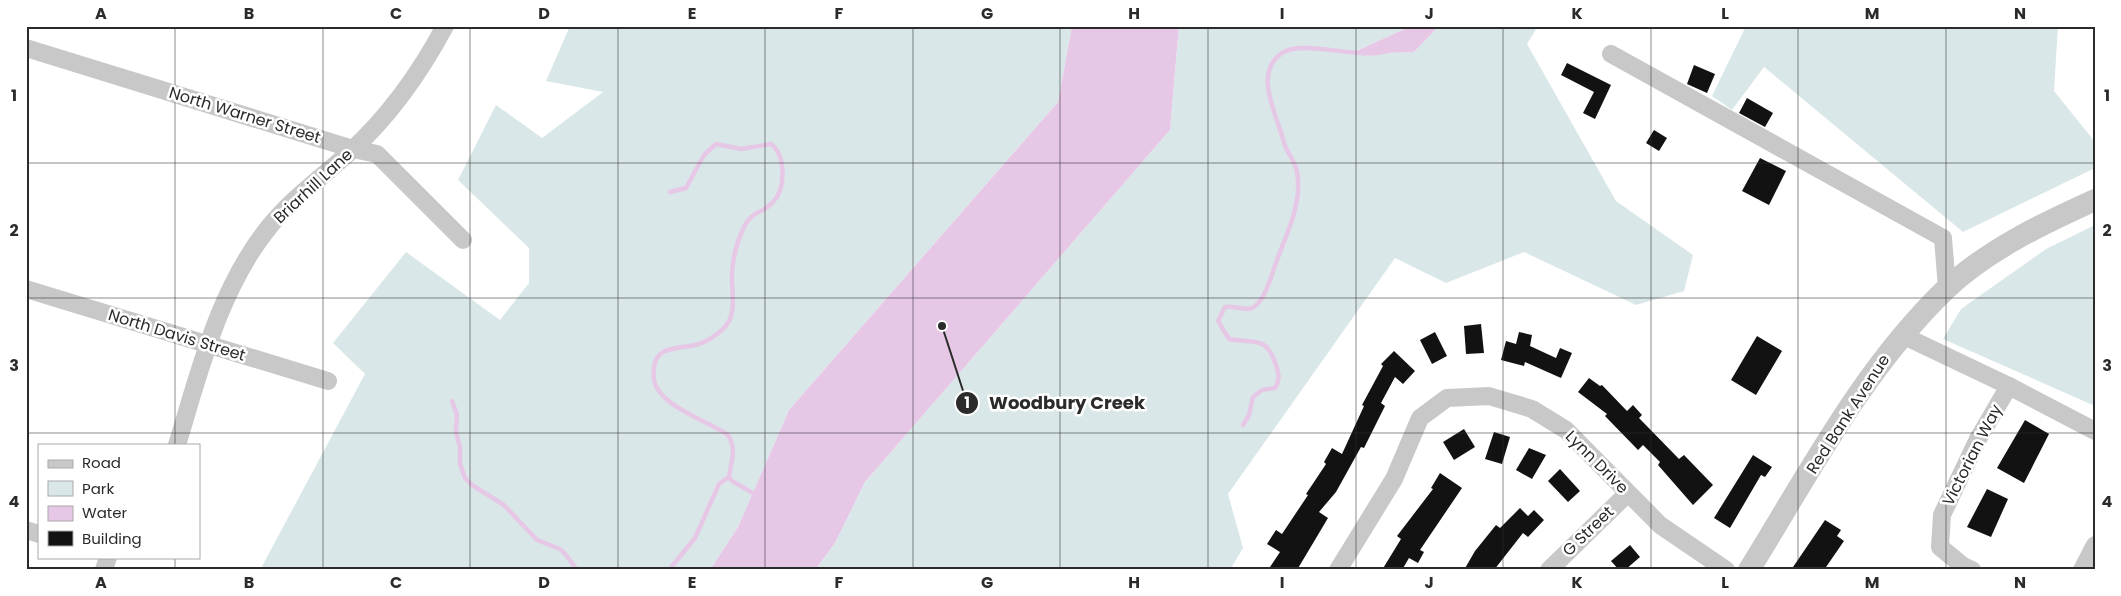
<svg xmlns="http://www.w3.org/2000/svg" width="2121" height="596" viewBox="0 0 2121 596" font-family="Poppins,sans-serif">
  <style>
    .green { fill: #dae7e8 }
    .water { fill: #e7c7e6 }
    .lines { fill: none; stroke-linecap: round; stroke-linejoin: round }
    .stream { stroke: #e7c7e6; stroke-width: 4.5 }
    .building { fill: #121212 }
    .minor { stroke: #c8c8c8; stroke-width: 18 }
    .tertiary { stroke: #c8c8c8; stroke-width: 22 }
    .grid { fill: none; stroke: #2b2b2b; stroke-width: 1; stroke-opacity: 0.55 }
    .labels { text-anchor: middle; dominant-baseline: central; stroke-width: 5; stroke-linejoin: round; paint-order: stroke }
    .street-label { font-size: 16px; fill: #2b2b2b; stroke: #fff }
    .leader { fill: none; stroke: #2b2b2b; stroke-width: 2 }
    .callout-dot { fill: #2b2b2b; stroke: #fff; stroke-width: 2 }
    .mark-label { font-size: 15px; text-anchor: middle; font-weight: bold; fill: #fff }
    .callout-label { font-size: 18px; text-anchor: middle; font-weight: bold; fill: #2b2b2b; stroke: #fff; stroke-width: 5; stroke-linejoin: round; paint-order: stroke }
    .neatline { fill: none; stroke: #2b2b2b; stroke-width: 2 }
    .grid-label { font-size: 16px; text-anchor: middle; font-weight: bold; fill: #2b2b2b }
  </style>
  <rect width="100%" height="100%" fill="#fff"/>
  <!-- green -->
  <g class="green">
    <path d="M570 26H1072L1058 102 789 410 738 527 710 570H260L365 374 333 343 406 252 500 320 529 283V248L458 180 496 105 542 138 603 92 546 81Z"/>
    <path d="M1179 26H1411L1352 53 1414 52 1439 26H1538L1527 44 1616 201 1693 255 1684 291 1636 305 1524 252 1446 283 1395 258 1228 494 1243 548 1230 570H815L835 543 865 482 1170 130Z"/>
    <path d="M1746 26H2058L2054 91 2095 142V168L1963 232 1764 67 1732 110 1712 96Z"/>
    <path d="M2095 225V406L1943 339 1961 309 2046 249Z"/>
  </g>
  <!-- water -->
  <g class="water">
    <path d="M1072 26H1179L1170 130 865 482 835 543 815 570H710L738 527 789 410 1058 102Z"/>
    <path d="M1411 26H1439L1414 52 1350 54Z"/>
  </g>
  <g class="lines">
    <!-- stream -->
    <g class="stream">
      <path d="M452 401 457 415 456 432 460 447V464L465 478 472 485 504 505 537 540 560 549 566 555 577 570"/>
      <path d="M1243 425 1249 415 1253 397 1262 390 1275 388C1280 380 1279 374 1276 365 1266 335 1256 344 1229 339L1218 321 1225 307C1234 305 1247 312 1254 307 1266 298 1271 276 1276 263 1286 234 1303 204 1297 172 1296 164 1290 156 1286 148 1283 141 1282 134 1279 127 1272 104 1256 71 1282 53 1304 39 1358 60 1387 51"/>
      <path d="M729 477 732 481 758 496"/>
      <path d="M669 570 695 538 719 484 729 477C731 461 737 449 728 435 709 421 658 406 654 380 650 345 673 350 695 345 705 343 717 335 724 328 738 314 731 290 732 273 733 257 736 244 743 229 752 209 762 215 773 202 786 189 786 155 771 144L741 149 716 144 704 155 686 188 670 192"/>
    </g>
  </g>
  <!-- building -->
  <g class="building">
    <path d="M1567 63 1611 85 1595 119 1583 113 1594 92 1561 75Z"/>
    <path d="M1694 65 1715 74 1707 93 1687 84Z"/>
    <path d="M1747 98 1773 113 1765 127 1739 113Z"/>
    <path d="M1654 130 1667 138 1659 151 1646 143Z"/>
    <path d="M1760 158 1786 171 1769 205 1742 191Z"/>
    <path d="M1481 324 1484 353 1466 354 1464 326Z"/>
    <path d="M1435 332 1447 356 1432 364 1420 340Z"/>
    <path d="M1519 332 1532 335 1530 346 1556 358 1560 348 1572 353 1561 378 1525 362 1524 366 1501 360 1506 341 1516 344Z"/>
    <path d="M1757 336 1782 351 1756 395 1731 380Z"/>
    <path d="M1394 351 1415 371 1403 384 1395 377 1381 403 1385 406 1364 448 1361 447 1336 492 1319 512 1328 518 1297 570H1268L1280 552 1267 544 1276 530 1282 534 1308 495 1306 494 1326 464 1324 462 1332 448 1342 454 1364 406 1362 405 1383 366 1381 364Z"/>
    <path d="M1589 378 1600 386 1602 385 1627 411 1633 405 1642 415 1639 418 1679 459 1684 455 1713 485 1693 505 1658 465 1660 462 1643 445 1638 450 1605 416 1607 414 1578 392Z"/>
    <path d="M2025 420 2049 434 2024 483 1997 468Z"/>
    <path d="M1464 429 1475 447 1454 460 1443 442Z"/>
    <path d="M1494 432 1510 437 1502 464 1485 459Z"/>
    <path d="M1529 448 1546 455 1532 479 1516 470Z"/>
    <path d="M1753 455 1772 467 1765 477 1761 475 1730 528 1714 518Z"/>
    <path d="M1560 469 1580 491 1568 502 1548 481Z"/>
    <path d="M1440 473 1462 488 1420 550 1424 552 1418 563 1409 558 1402 570H1382L1401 539 1397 536 1433 489 1431 488Z"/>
    <path d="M1987 489 2008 499 1991 537 1967 527Z"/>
    <path d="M1520 508 1528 516 1534 510 1544 520 1528 537 1523 533 1494 570H1464L1475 551 1496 525 1500 528Z"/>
    <path d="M1825 520 1841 530 1837 536 1844 541 1824 570H1791Z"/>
    <path d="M1630 545 1640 557 1625 570H1619L1611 561Z"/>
  </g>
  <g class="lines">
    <!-- minor -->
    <g class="minor">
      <path d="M26 48 353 149 377 154 463 240"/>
      <path d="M1611 54 1943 238 1947 288"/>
      <path d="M26 289 328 381"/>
      <path d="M1902 335 2009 386 2095 431"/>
      <path d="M177 445C200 370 219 289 269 227 293 197 325 175 352 150 390 115 421 71 445 26"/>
      <path d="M26 530 39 534"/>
      <path d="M104 570 108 557"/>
      <path d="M1338 570 1394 479 1420 418 1447 398 1489 396 1532 409 1566 430 1660 525 1726 570"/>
      <path d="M1549 570 1628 493"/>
      <path d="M1972 570 1963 566 1940 547 1942 515 1978 439 2009 386"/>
      <path d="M2082 570 2095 545"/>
    </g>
    <!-- tertiary -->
    <path class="tertiary" d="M1749 570C1809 473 1863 369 1946 289 1987 250 2044 223 2095 200"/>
  </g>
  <!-- grid -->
  <path class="grid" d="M175 26V445M323 26V570M470 26V570M618 26V570M765 26V570M913 26V570M1060 26V570M1208 26V570M1356 26V570M1503 26V570M1651 26V570M1798 26V570M1946 26V570M26 163H2095M26 298H2095M26 433H2095M175 557V570"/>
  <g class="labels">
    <!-- street labels -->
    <g class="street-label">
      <text transform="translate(245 115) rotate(17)">North Warner Street</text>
      <text transform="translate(313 186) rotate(-43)">Briarhill Lane</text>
      <text transform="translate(177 335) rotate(17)">North Davis Street</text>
      <text transform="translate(1848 414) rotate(-57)">Red Bank Avenue</text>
      <text transform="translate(1972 455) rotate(-63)">Victorian Way</text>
      <text transform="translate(1597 462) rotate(45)">Lynn Drive</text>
      <text transform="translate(1588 531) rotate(-44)">G Street</text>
    </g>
  </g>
  <!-- callouts -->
  <path class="leader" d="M942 326L967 403"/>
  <g class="callout-dot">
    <circle cx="942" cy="326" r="5"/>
    <circle cx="967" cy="403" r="12"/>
  </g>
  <g class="mark-label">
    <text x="967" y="408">1</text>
  </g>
  <g class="callout-label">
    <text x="1067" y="409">Woodbury Creek</text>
  </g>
  <!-- border -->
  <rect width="2121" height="596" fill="none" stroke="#ffffff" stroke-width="55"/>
  <!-- legend -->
  <rect x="38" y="444" width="162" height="115" fill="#ffffff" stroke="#aaaaaa"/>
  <rect x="48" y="460" width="25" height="8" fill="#c8c8c8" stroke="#aaaaaa"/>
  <text x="82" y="468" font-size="15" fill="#2b2b2b">Road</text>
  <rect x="48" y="481" width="25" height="15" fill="#dae7e8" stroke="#aaaaaa"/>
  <text x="82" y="494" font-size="15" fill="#2b2b2b">Park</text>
  <rect x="48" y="506" width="25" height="15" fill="#e7c7e6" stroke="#aaaaaa"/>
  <text x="82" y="518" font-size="15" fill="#2b2b2b">Water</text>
  <rect x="48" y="531" width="25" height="15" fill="#121212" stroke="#aaaaaa"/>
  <text x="82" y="544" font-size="15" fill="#2b2b2b">Building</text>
  <rect x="28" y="28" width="2066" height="540" class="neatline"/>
  <g class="grid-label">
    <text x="101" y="19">A</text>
    <text x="249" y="19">B</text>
    <text x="396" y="19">C</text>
    <text x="544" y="19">D</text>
    <text x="692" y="19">E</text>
    <text x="839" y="19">F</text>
    <text x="987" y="19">G</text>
    <text x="1134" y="19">H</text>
    <text x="1282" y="19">I</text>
    <text x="1429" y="19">J</text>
    <text x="1577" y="19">K</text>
    <text x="1725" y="19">L</text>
    <text x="1872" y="19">M</text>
    <text x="2020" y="19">N</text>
    <text x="14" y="101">1</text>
    <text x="2107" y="101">1</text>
    <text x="14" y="236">2</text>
    <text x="2107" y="236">2</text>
    <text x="14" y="371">3</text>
    <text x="2107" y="371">3</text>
    <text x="14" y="507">4</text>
    <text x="2107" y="507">4</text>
    <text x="101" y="588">A</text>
    <text x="249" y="588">B</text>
    <text x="396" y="588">C</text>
    <text x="544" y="588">D</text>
    <text x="692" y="588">E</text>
    <text x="839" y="588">F</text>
    <text x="987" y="588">G</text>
    <text x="1134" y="588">H</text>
    <text x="1282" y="588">I</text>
    <text x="1429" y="588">J</text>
    <text x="1577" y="588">K</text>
    <text x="1725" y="588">L</text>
    <text x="1872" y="588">M</text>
    <text x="2020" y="588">N</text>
  </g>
</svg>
